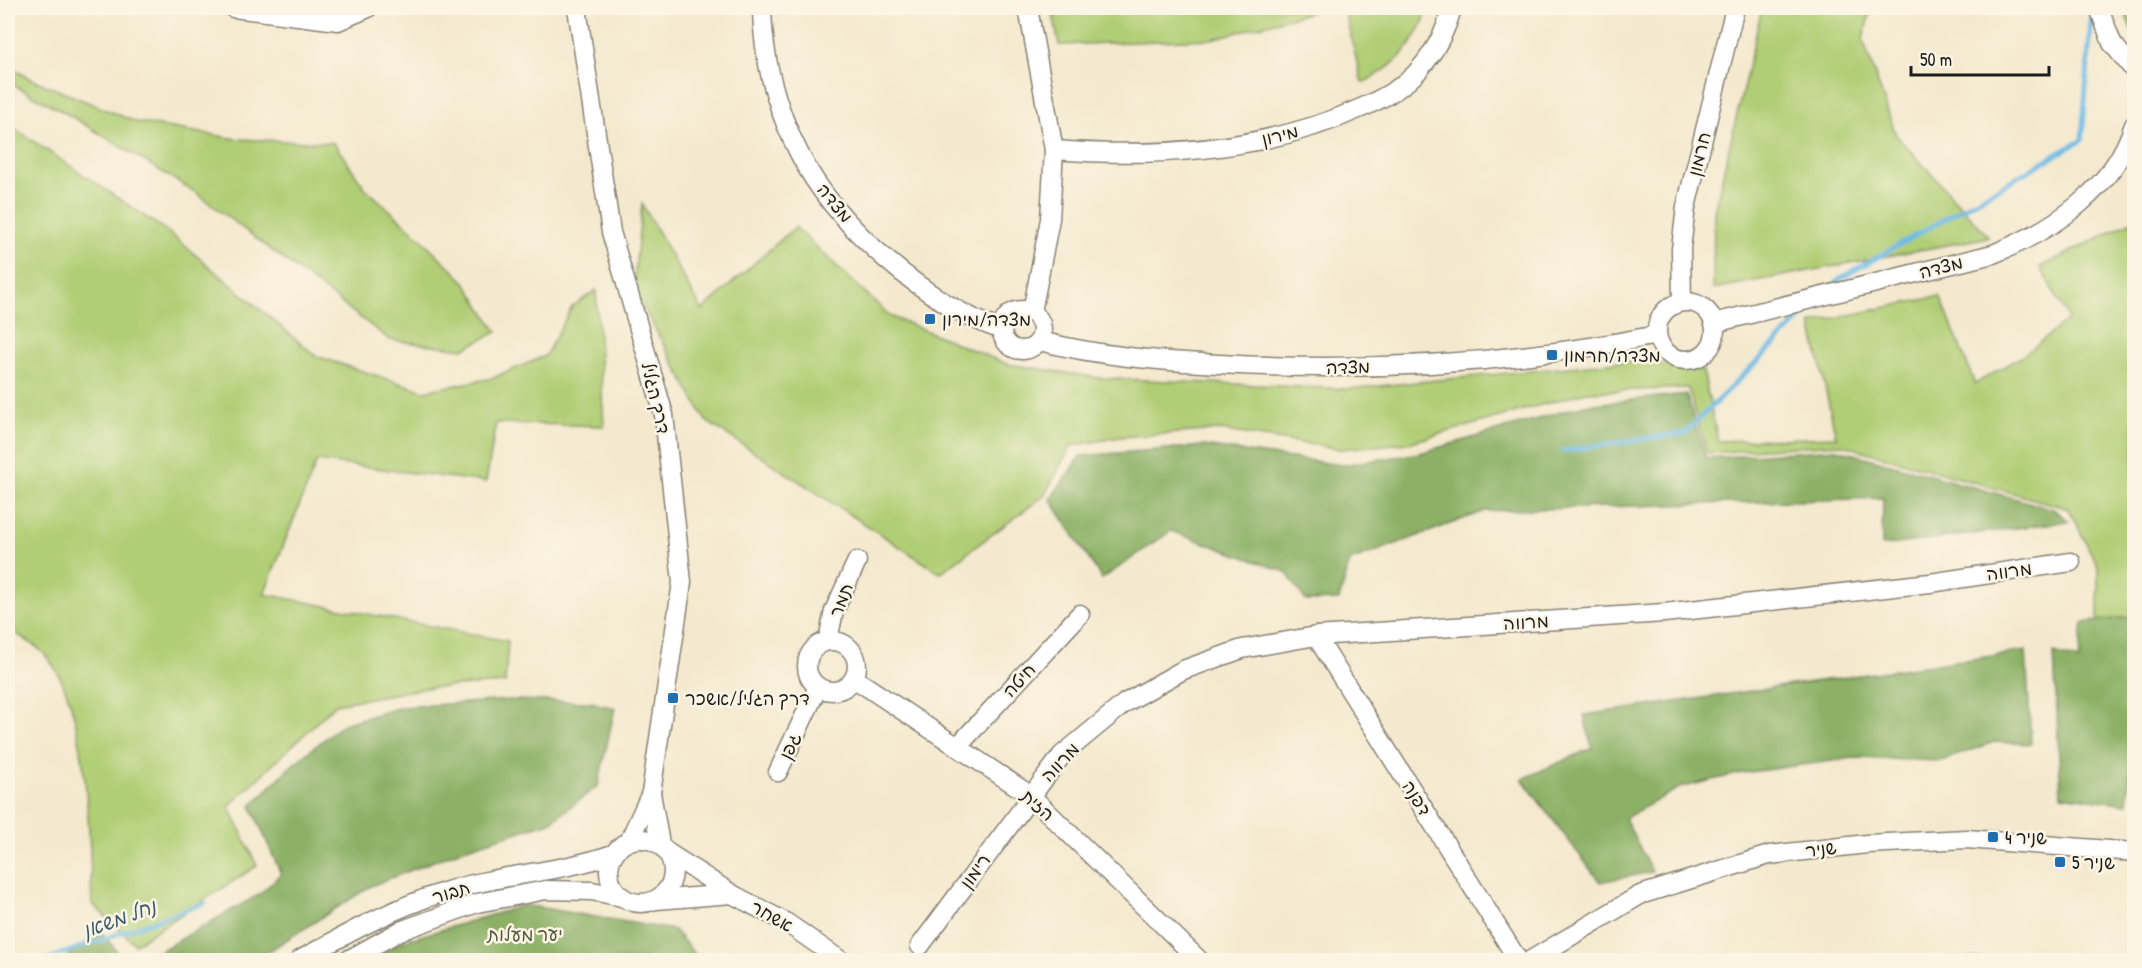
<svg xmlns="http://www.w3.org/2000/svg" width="2142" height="968" viewBox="0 0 2142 968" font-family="'Patrick Hand','Playpen Sans Hebrew',sans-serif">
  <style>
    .green { fill: #b0ce75; stroke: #667548; stroke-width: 1.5 }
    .forest { fill: #8cb166; stroke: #546641; stroke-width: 1.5 }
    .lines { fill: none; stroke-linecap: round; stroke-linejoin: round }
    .stream { stroke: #6ab9e5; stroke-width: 5 }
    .minor-casing { stroke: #888275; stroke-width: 21 }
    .minor { stroke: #fff; stroke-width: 18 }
    .poi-dot { fill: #1f6fb2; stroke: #fcf5e5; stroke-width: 2 }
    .labels { text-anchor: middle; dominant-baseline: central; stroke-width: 5; stroke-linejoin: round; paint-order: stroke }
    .street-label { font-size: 18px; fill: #1c1c1c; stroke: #fcf5e5 }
    .poi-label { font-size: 18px; fill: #1c1c1c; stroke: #fcf5e5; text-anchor: start }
    .park-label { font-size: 18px; fill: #505a3b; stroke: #fcf5e5 }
    .water-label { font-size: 20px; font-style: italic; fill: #3b5b6c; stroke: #fcf5e5 }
  </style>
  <rect width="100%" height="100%" fill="#fcf5e5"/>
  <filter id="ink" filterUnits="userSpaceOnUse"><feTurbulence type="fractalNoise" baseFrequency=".0167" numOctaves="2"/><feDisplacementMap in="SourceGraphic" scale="12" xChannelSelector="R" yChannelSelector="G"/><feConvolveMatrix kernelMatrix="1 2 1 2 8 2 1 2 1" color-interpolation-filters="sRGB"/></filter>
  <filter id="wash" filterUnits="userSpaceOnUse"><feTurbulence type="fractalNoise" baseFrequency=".008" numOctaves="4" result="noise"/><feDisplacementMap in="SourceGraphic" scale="24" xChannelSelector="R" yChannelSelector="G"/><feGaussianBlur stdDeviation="1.35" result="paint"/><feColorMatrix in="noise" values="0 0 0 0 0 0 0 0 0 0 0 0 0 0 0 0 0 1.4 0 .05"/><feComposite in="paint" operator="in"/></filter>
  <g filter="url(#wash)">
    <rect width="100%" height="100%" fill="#f4e9ce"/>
    <!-- green -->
    <g class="green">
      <path d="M1052 8H1327L1212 39 1059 45Z"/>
      <path d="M1344 8H1428C1418 42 1395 68 1362 83Z"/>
      <path d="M1762 8H1871L1863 40 1896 135 1989 237 1713 289 1714 212Z"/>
      <path d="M8 66 31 79 136 122 237 139 334 143 365 188 411 229 465 282 497 332 463 349 390 340 195 192 71 116 8 82Z"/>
      <path d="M8 124 167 231 316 356 424 391 493 378 545 356 572 307 596 290 604 426 496 423 486 482 317 461 264 594 508 641 505 683 426 688 336 704 229 806 257 866 135 944 92 904C89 839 90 703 45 655 36 644 19 637 8 628Z"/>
      <path d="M642 204 702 310 795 227 890 316 1007 364 1100 378 1348 389 1639 360 1703 371 1718 441 1836 437 1811 323 1940 296 1975 384 2021 357 2069 319 2040 267 2134 220V615L2098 622V567L2069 509 1839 444 1707 453 1688 388 1587 392 1408 443 1340 449 1220 430 1120 437 1071 446 1044 496 940 573 706 421 633 289Z"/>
    </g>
    <!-- forest -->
    <g class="forest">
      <path d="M2123 8H2134V37Z"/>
      <path d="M1686 394 1706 458 1836 449 2053 509 2069 521 1882 546 1883 498 1485 511 1350 561 1339 600 1306 601 1286 572 1171 531 1102 579 1050 499 1081 456 1204 446 1342 465 1420 453 1585 405Z"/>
      <path d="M2134 616V763L2130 767 2127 804 2061 795 2054 653 2079 660 2083 623Z"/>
      <path d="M2026 651 2031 744 1994 742 1941 761 1854 758 1742 773 1679 788 1625 818 1652 872 1600 882 1522 779 1592 748 1584 715Z"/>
      <path d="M509 700 590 702 615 708 598 786 550 822 464 849 371 886 255 960H144L260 894 281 874 251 806 291 766 343 724 401 707Z"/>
      <path d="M525 905 674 930 700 960H365L403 941Z"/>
      <path d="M101 932 124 960H71L68 956Z"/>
      <path d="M1989 958 2021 960H1908H1909Z"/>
    </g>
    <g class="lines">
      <!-- stream -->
      <g class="stream">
        <path d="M450 8 452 12"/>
        <path d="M1831 288 1841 278 2082 140 2092 10"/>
        <path d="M1563 451 1685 433 1816 303"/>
        <path d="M44 960 205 903"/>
      </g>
    </g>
  </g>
  <g filter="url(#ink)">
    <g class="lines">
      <defs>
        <g id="minor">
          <path d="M233 8 338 21 368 8"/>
          <path d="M577 8 611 232 664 415 682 582 651 793 629 841"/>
          <path d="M762 8C763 58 776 108 799 153 835 225 926 304 1002 330"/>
          <path d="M1028 8 1054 150 1050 219 1032 312"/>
          <path d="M2099 8 2112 43 2134 70"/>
          <path d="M1054 150C1157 158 1266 151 1361 108 1382 99 1403 88 1418 71 1434 53 1446 31 1452 8"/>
          <circle cx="1686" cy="331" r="29"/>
          <path d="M1682 302 1681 249 1686 207 1735 8"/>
          <circle cx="1022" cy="330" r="20"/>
          <path d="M1714 323 1993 254C2053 230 2114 189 2134 125"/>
          <path d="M1040 341C1098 356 1159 361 1219 364 1366 372 1513 364 1657 335"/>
          <path d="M1316 636 1518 960"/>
          <path d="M828 640 834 611 857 561"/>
          <circle cx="832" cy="666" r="25"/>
          <path d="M855 679 1030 795 1199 960"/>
          <path d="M958 746 1080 614"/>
          <path d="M778 772 818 687"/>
          <path d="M651 793 660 844"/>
          <circle cx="641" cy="871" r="32"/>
          <path d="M667 852 732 894 787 923 840 960"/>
          <path d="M656 900 732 894"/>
          <path d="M920 946 1062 755 1125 703 1183 670 1242 649 1316 636 1664 613 1930 583 2071 562"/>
          <path d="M300 960C346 934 393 908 444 892 499 874 559 873 613 854"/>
          <path d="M348 960 400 931 477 903 546 890 592 891 622 897"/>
          <path d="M1531 960 1640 895 1769 855 1867 844 1967 839 2134 852"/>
        </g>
      </defs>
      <!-- minor casing -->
      <use href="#minor" class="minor-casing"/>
      <!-- minor -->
      <use href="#minor" class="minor"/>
    </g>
  </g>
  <!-- markers -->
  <g class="poi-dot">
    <rect x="924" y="313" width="12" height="12" rx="3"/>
    <rect x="1546" y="349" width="12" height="12" rx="3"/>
    <rect x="667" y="692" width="12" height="12" rx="3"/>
    <rect x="1987" y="831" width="12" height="12" rx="3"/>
    <rect x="2054" y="856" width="12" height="12" rx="3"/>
  </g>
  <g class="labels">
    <!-- street labels -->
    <g class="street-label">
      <text transform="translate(1280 135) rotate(-14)">מירון</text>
      <text transform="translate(1699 154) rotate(-76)">חרמון</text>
      <text transform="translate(835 203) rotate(51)">מצדה</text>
      <text transform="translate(1941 267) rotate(-14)">מצדה</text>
      <text transform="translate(1348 367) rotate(-1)">מצדה</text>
      <text transform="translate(656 398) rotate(77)">דרך הגליל</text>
      <text transform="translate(2009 571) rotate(-8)">מרווה</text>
      <text transform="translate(841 600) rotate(-69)">תמר</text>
      <text transform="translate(1526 622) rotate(-4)">מרווה</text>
      <text transform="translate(1019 680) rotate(-47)">חיטה</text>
      <text transform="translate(790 746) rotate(-65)">גפן</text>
      <text transform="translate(1060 762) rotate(-47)">מרווה</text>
      <text transform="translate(1417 798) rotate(58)">דפנה</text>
      <text transform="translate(1038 805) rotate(42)">הזית</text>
      <text transform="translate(1821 849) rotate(-7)">שניר</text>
      <text transform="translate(975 871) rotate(-54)">רימון</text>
      <text transform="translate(451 892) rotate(-17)">תבור</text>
      <text transform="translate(772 916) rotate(29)">אשחר</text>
    </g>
    <!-- poi labels -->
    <g class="poi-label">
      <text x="942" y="319">מצדה/מירון</text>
      <text x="1564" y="355">מצדה/חרמון</text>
      <text x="685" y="698">דרך הגליל/אשכר</text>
      <text x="2005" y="837">שניר 4</text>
      <text x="2072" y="862">שניר 5</text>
    </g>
    <!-- park labels -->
    <g class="park-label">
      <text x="525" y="934">יער מעלות</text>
    </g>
    <!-- water labels -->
    <g class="water-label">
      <text transform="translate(119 918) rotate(-20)">נחל משאן</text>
    </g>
  </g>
  <!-- margin -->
  <rect width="2142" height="968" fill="none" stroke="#fcf5e5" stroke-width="30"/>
  <!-- scale -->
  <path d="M1911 66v9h138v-9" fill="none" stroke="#1c1c1c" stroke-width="3"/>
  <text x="1920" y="66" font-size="18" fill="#1c1c1c" stroke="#fcf5e5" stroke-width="4.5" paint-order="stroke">50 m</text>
</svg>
